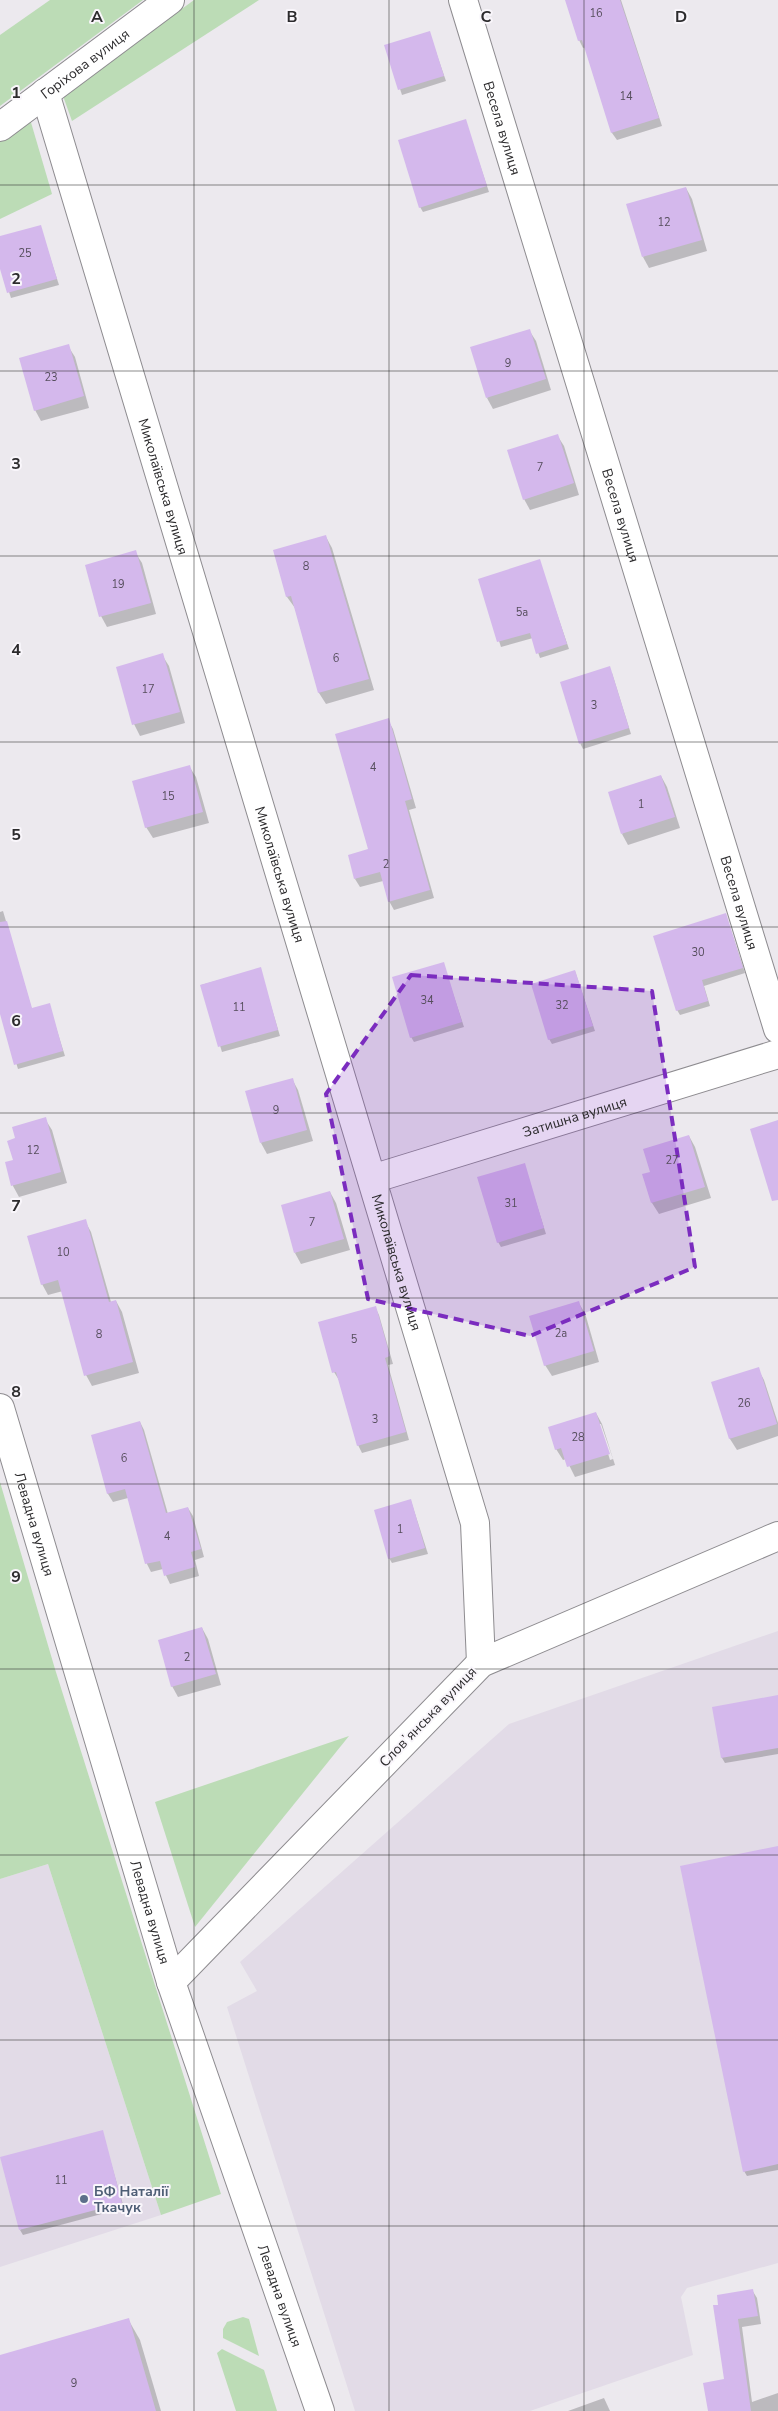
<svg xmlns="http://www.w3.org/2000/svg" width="778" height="2411" viewBox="0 0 778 2411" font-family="'Nunito Sans',sans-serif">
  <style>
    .built { fill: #e2dbe7 }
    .green { fill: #bcdcb6 }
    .shadow { fill: #0003; fill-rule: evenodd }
    .building { fill: #d4b8ec }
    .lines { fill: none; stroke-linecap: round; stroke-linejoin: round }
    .street-casing { stroke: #8e8c90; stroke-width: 30 }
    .street { stroke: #fff; stroke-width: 28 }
    .marked { fill: #7b2cbf; fill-opacity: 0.2; stroke: #7b2cbf; stroke-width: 4; stroke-dasharray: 10 6; stroke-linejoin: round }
    .grid { fill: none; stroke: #2c2b2d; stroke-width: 1; stroke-opacity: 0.55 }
    .service-dot { fill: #5c6f8a; stroke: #f9f6fb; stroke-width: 2 }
    .labels { text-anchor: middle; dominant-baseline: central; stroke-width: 4; stroke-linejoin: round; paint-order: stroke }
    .number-label { font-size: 11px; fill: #564e5d }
    .street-label { font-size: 14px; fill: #2c2b2d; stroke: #f9f6fb }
    .service-label { font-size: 14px; font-weight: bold; fill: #4e5e75; stroke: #f9f6fb; text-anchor: start }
    .grid-label { font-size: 16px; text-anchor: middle; font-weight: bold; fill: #2c2b2d; stroke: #f9f6fb; stroke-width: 4; stroke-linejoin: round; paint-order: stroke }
  </style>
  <rect width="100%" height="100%" fill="#ece9ee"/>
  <!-- built -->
  <g class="built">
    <path d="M778 1631V2263L687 2288 681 2297 693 2355 530 2411H355L227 2007 257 1991 240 1962 509 1724Z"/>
    <path d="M48 1864 161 2215 0 2267V1879Z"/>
  </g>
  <!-- green -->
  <g class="green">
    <path d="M50 0H143L0 106V35Z"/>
    <path d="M194 0H259L72 121 63 96Z"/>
    <path d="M30 119 52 194 0 219V141Z"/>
    <path d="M0 1482 55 1669 221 2194 161 2215 48 1864 0 1879Z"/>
    <path d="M349 1736 195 1927 155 1802Z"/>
    <path d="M243 2317 249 2319 259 2356 223 2338V2329L227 2322Z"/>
    <path d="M222 2349 264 2370 277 2411H236L217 2353Z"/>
  </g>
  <!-- shadow -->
  <g class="shadow">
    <path d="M566 0H621L662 126 617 140 612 133 586 47 583 48 579 40Z"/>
    <path d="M429 32 446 81 402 95 386 46Z"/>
    <path d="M465 120 489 192 423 212 420 207Z"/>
    <path d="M686 188 692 199 707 251 649 268 643 257Z"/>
    <path d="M40 226 59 285 11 298 0 264V238Z"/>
    <path d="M529 330 536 341 551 390 493 409 487 398Z"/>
    <path d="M68 346 75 357 89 408 41 421 35 410Z"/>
    <path d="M557 435 564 446 579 495 530 510 524 499Z"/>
    <path d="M326 537 332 548 374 690 326 704 319 693 295 608 287 597 274 551Z"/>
    <path d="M135 552 142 563 156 614 107 627 101 616Z"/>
    <path d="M539 561 569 649 540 658 533 638 501 647 479 580Z"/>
    <path d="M162 655 169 666 185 723 140 736 134 724Z"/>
    <path d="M612 673 631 734 583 749 580 743Z"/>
    <path d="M388 720 393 729 416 808 409 810 434 898 394 910 389 901 383 881 360 887 355 879 369 850Z"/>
    <path d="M189 766 196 777 209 823 153 838 146 827Z"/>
    <path d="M661 776 667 787 680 828 628 845 622 834Z"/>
    <path d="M3 911 32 1010 49 1005 65 1056 18 1069 0 1010V912Z"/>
    <path d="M726 915 745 973 704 986 710 1006 680 1015 677 1010Z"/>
    <path d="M443 963 464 1027 414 1042 411 1037Z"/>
    <path d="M260 969 280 1036 222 1052 201 985Z"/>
    <path d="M575 971 595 1031 552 1044 549 1039Z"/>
    <path d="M292 1079 298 1090 313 1141 267 1154 261 1143Z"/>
    <path d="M45 1119 52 1130 67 1183 19 1197 13 1186 6 1163 14 1161 17 1139Z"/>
    <path d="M689 1136 695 1147 711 1198 659 1214 652 1203 644 1175 651 1173Z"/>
    <path d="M524 1164 546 1234 501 1247 498 1242Z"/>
    <path d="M330 1192 336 1203 350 1250 301 1264 295 1253Z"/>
    <path d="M85 1221 91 1232 111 1302 116 1301 122 1312 139 1373 92 1386 86 1375 63 1291 48 1295 42 1284Z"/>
    <path d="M578 1302 585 1313 599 1362 552 1376 545 1365Z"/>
    <path d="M375 1307 379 1315 393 1364 388 1365 409 1440 362 1453 358 1445 339 1380 334 1372Z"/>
    <path d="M758 1369 764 1380 778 1423V1436L737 1450 730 1439 713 1383Z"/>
    <path d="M596 1413 602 1424 615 1465 575 1477 566 1459 563 1460 556 1449ZM599 1424H601L613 1459 610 1460Z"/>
    <path d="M140 1422 144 1430 168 1514 188 1508 193 1516 204 1557 195 1560 199 1576 170 1584 163 1569 151 1572 147 1564 128 1498 113 1502 108 1494 92 1436Z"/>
    <path d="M411 1501 428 1554 392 1563 389 1558Z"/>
    <path d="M202 1628 208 1639 221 1685 178 1697 172 1686Z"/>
    <path d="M778 1696V1754L725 1763 722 1758 713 1708Z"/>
    <path d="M778 1847V2170L747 2176 744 2171Z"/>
    <path d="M102 2132 124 2208 23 2235 20 2230Z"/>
    <path d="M752 2290 757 2298 761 2324 742 2327 752 2402 778 2393V2411H709L725 2380 719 2306Z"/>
    <path d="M128 2319 140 2340 161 2411H0V2357Z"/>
    <path d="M604 2398 610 2411H568Z"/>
  </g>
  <!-- building -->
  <g class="building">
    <path d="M565 0H620L659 118 611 133 582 40 578 41Z"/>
    <path d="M430 31 444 76 398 90 384 45Z"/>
    <path d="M466 119 487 186 419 208 398 140Z"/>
    <path d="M686 187 702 240 642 257 626 204Z"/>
    <path d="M41 225 57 279 7 293 0 269V236Z"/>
    <path d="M530 329 546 379 486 398 470 347Z"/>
    <path d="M69 344 84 396 34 411 19 358Z"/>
    <path d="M558 434 574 483 523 500 507 450Z"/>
    <path d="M326 535 369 679 318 693 291 596 286 597 273 550Z"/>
    <path d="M136 550 151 603 99 617 85 565Z"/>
    <path d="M540 559 567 644 536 654 530 633 497 642 478 579Z"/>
    <path d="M163 653 180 712 132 725 116 667Z"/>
    <path d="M610 666 629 728 579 744 560 682Z"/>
    <path d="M389 718 412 799 405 801 430 890 388 902 380 872 354 879 348 855 368 849 335 734Z"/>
    <path d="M190 765 203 812 145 828 132 781Z"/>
    <path d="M661 775 675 817 621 834 608 792Z"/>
    <path d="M726 913 743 968 702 980 708 1001 676 1011 653 936Z"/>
    <path d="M7 921 32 1008 50 1003 63 1051 14 1065 0 1014V922Z"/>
    <path d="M444 962 462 1022 410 1038 392 977Z"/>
    <path d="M261 967 278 1030 218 1047 200 985Z"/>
    <path d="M575 970 593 1026 548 1040 531 984Z"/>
    <path d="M293 1078 307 1130 260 1143 245 1091Z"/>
    <path d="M46 1117 61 1172 11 1186 5 1162 13 1160 7 1141 15 1138 12 1127Z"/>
    <path d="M778 1120V1200L772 1201 750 1129Z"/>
    <path d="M689 1135 705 1187 651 1203 642 1174 650 1172 643 1149Z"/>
    <path d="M525 1163 544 1228 497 1243 477 1177Z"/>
    <path d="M330 1191 344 1239 294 1253 281 1205Z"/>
    <path d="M86 1219 109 1302 116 1300 133 1362 84 1376 58 1280 41 1285 27 1236Z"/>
    <path d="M579 1301 594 1351 544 1366 529 1316Z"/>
    <path d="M376 1306 390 1356 385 1358 406 1432 357 1446 336 1372 332 1373 318 1322Z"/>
    <path d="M759 1367 777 1424 729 1439 711 1382Z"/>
    <path d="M596 1412 610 1454 567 1467 561 1448 555 1450 548 1427Z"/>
    <path d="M140 1421 166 1513 188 1507 201 1549 191 1552 195 1567 164 1576 160 1561 145 1564 125 1489 107 1494 91 1435Z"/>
    <path d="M411 1499 425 1548 388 1559 374 1510Z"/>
    <path d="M202 1627 216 1674 171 1687 158 1640Z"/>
    <path d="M778 1695V1748L721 1758 712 1707Z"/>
    <path d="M778 1846V2164L743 2172 680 1866Z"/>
    <path d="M103 2130 122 2203 19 2230 0 2157Z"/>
    <path d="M753 2289 758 2316 738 2319 751 2411H708L703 2383 724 2379 713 2305H718L717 2295Z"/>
    <path d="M129 2318 156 2411H0V2355Z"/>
  </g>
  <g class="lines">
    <defs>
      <g id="street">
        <path id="s1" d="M463 0 778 1029"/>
        <path id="s2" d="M45 93 475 1523 481 1663"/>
        <path id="s3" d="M0 127 170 0"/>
        <path id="s4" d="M372 1179 778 1054"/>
        <path id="s5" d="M0 1408 171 1982 320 2411"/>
        <path d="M171 1982 481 1663 778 1536"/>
      </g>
    </defs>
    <!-- street casing -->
    <use href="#street" class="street-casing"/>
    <!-- street -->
    <use href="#street" class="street"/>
  </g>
  <!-- marked area -->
  <path class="marked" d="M411 975 652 991 695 1267 530 1336 368 1299 326 1094Z"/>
  <!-- grid -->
  <path class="grid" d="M194 0V2411M389 0V2411M584 0V2411M0 185H778M0 371H778M0 556H778M0 742H778M0 927H778M0 1113H778M0 1298H778M0 1484H778M0 1669H778M0 1855H778M0 2040H778M0 2226H778"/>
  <!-- markers -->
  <circle class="service-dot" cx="84" cy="2199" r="5"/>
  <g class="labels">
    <!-- number labels -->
    <g class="number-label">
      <text x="596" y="13">16</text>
      <text x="626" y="96">14</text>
      <text x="664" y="222">12</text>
      <text x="25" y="253">25</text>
      <text x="508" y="363">9</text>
      <text x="51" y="377">23</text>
      <text x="540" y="467">7</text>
      <text x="306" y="566">8</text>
      <text x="118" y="584">19</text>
      <text x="522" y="612">5а</text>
      <text x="336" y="658">6</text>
      <text x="148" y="689">17</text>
      <text x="594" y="705">3</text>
      <text x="373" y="767">4</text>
      <text x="168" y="796">15</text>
      <text x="641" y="804">1</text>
      <text x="386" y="864">2</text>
      <text x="698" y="952">30</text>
      <text x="427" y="1000">34</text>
      <text x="562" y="1005">32</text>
      <text x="239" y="1007">11</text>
      <text x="276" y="1110">9</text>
      <text x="33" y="1150">12</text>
      <text x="672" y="1160">27</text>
      <text x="511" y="1203">31</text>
      <text x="312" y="1222">7</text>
      <text x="63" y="1252">10</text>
      <text x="561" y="1333">2а</text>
      <text x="99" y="1334">8</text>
      <text x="354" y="1339">5</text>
      <text x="744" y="1403">26</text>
      <text x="375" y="1419">3</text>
      <text x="578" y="1437">28</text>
      <text x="124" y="1458">6</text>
      <text x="400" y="1529">1</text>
      <text x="167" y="1536">4</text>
      <text x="187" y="1657">2</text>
      <text x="61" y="2180">11</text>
      <text x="74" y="2383">9</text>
    </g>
    <!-- street labels -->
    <g class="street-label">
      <text stroke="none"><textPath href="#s3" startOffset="106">Горіхова вулиця</textPath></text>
      <text stroke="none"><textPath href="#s1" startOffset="134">Весела вулиця</textPath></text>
      <text stroke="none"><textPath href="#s2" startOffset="411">Миколаївська вулиця</textPath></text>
      <text stroke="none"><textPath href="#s1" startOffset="539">Весела вулиця</textPath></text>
      <text stroke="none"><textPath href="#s2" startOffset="816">Миколаївська вулиця</textPath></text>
      <text stroke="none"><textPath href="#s1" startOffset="944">Весела вулиця</textPath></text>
      <text stroke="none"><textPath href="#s4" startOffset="212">Затишна вулиця</textPath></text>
      <text stroke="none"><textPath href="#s2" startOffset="1221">Миколаївська вулиця</textPath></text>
      <text stroke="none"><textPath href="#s5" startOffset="121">Левадна вулиця</textPath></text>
      <text transform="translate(428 1717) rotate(-46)">Словʼянська вулиця</text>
      <text stroke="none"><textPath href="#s5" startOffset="526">Левадна вулиця</textPath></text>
      <text stroke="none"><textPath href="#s5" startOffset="931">Левадна вулиця</textPath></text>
    </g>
    <!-- service labels -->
    <g class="service-label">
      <text x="94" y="2191">БФ Наталії<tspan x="94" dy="16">Ткачук</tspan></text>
    </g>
  </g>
  <g class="grid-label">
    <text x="97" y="22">A</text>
    <text x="292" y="22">B</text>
    <text x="486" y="22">C</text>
    <text x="681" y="22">D</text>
    <text x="16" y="98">1</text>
    <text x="16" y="284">2</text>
    <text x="16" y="469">3</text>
    <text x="16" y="655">4</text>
    <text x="16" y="840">5</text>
    <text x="16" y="1026">6</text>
    <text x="16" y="1211">7</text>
    <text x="16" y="1397">8</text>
    <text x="16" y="1582">9</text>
  </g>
</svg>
